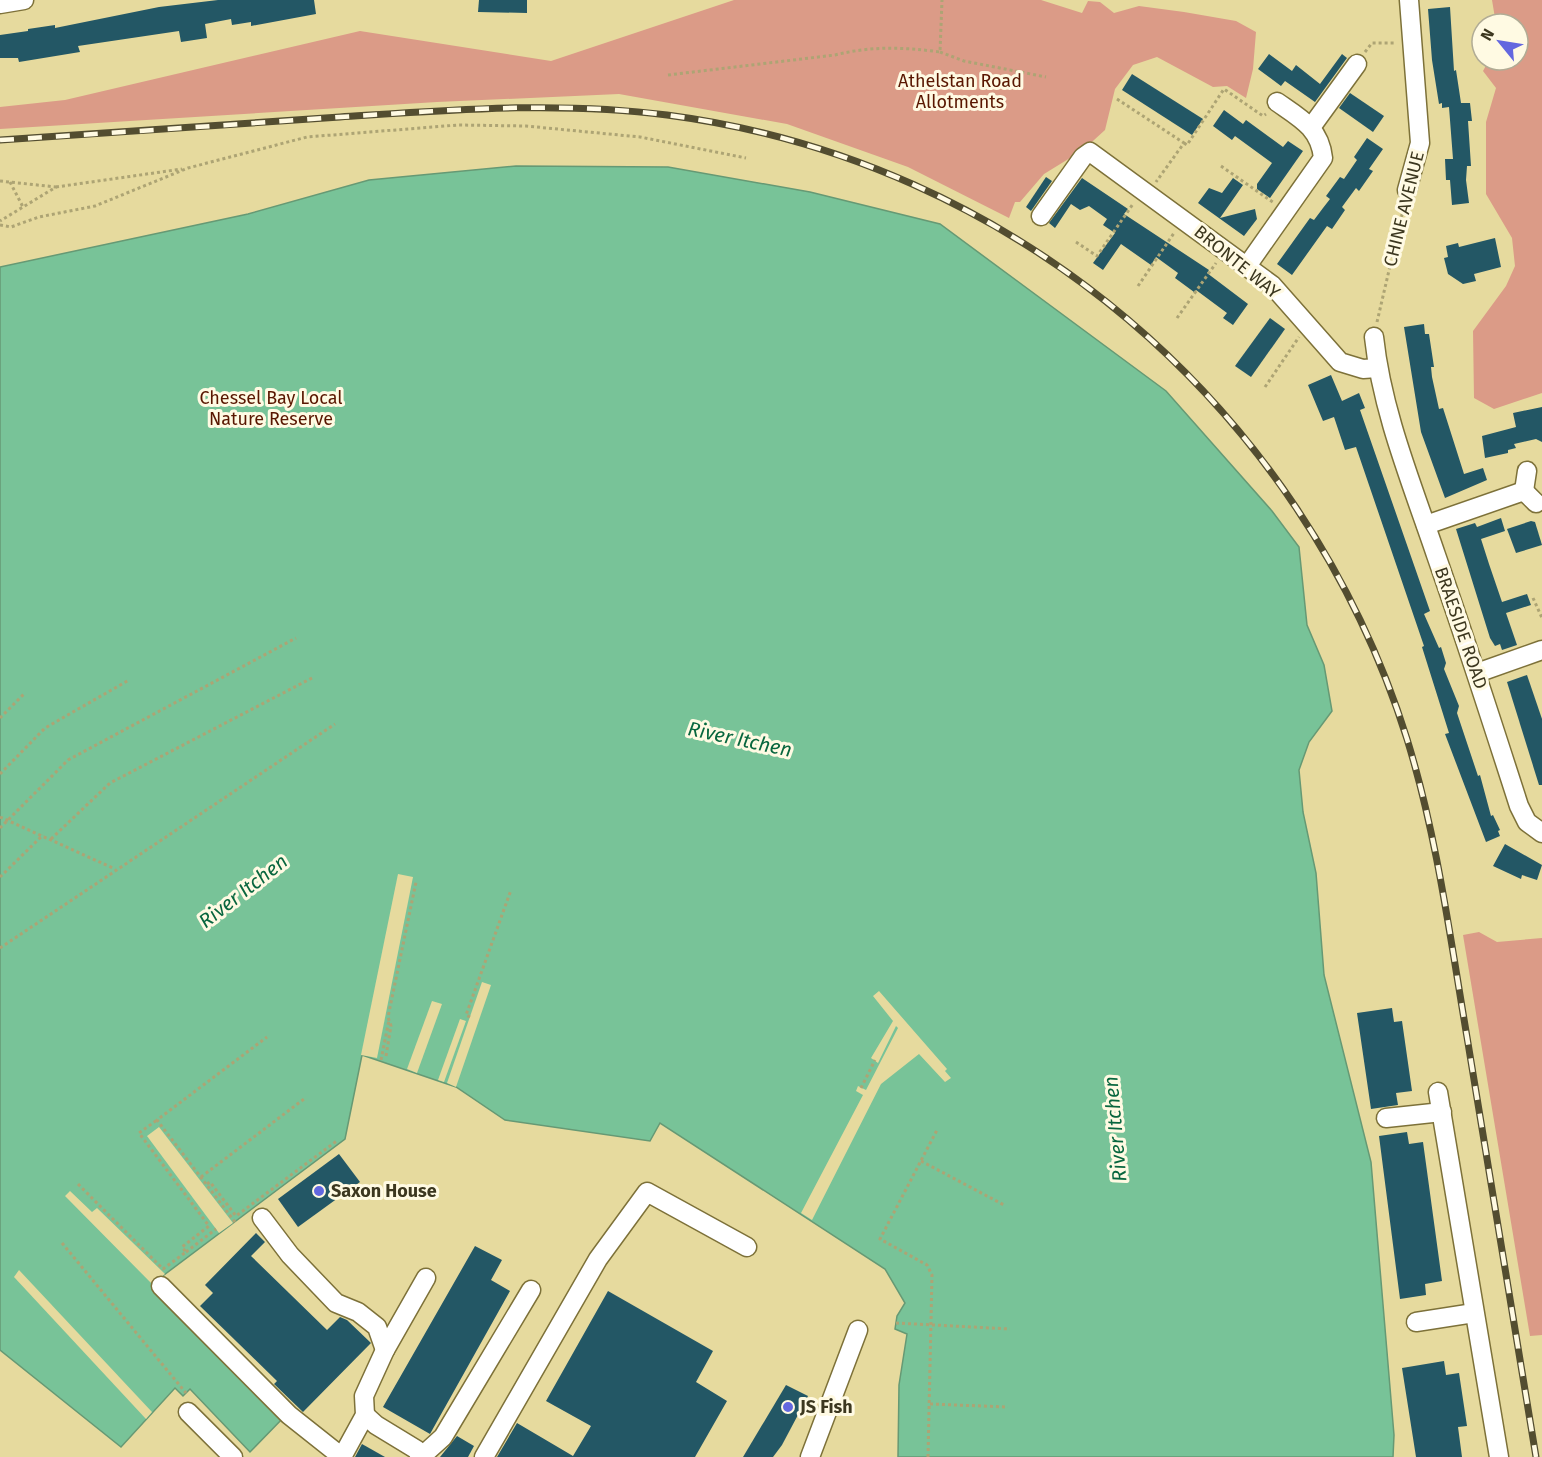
<svg xmlns="http://www.w3.org/2000/svg" width="1542" height="1457" viewBox="0 0 1542 1457" font-family="'Fira Sans',sans-serif">
  <style>
    .green { fill: #db9b87 }
    .water { fill: #78c398; stroke: #669974; stroke-width: 1.5 }
    .pier { fill: #e6da9e }
    .building { fill: #235765 }
    .lines { fill: none; stroke-linecap: round; stroke-linejoin: round }
    .minor-casing { stroke: #7d7139; stroke-width: 21 }
    .path { stroke: #ada474; stroke-width: 3; stroke-dasharray: 3 3; stroke-linecap: butt }
    .minor { stroke: #fff; stroke-width: 18 }
    .rail-casing { stroke: #534d30; stroke-width: 7 }
    .rail { stroke: #fffae3; stroke-width: 4.5; stroke-dasharray: 14; stroke-linecap: butt }
    .poi-dot { fill: #6367df; stroke: #fffae3; stroke-width: 2 }
    .labels { text-anchor: middle; dominant-baseline: central; stroke-width: 6; stroke-linejoin: round; paint-order: stroke }
    .park-label { font-size: 18px; fill: #591600; stroke: #fffae3 }
    .street-label { font-size: 18px; fill: #3c371f; stroke: #fffae3 }
    .poi-label { font-size: 18px; font-weight: bold; fill: #3c371f; stroke: #fffae3; text-anchor: start }
    .water-label { font-size: 20px; font-style: italic; fill: #08663e; stroke: #fffae3 }
  </style>
  <rect width="100%" height="100%" fill="#e6da9e"/>
  <!-- green -->
  <g class="green">
    <path d="M734 0H1041L1082 13 1088 1 1100 2 1114 13 1139 6 1184 12 1236 21 1256 32 1253 69 1246 98 1227 86 1213 87 1157 57 1133 65 1115 89 1105 130 1083 150 1044 174 1020 202H1015L1009 218 908 167 787 124 619 94 437 102 0 129V107L65 100 360 31 551 61Z"/>
    <path d="M1492 0H1542V393L1494 409 1474 398 1473 331 1506 286 1515 266 1512 238 1486 194V122L1496 88 1483 71 1489 60H1518V24H1496Z"/>
    <path d="M1479 932 1497 942 1542 938V1335L1530 1336 1463 935Z"/>
  </g>
  <!-- water -->
  <path class="water" d="M516 166 668 167 810 192 940 224 1166 391 1272 511 1299 547 1307 625 1324 665 1332 711 1309 742 1299 770 1303 812 1316 873 1324 975 1371 1162 1394 1435 1393 1457H898L899 1385 907 1334 895 1329 897 1316 905 1303 885 1269 660 1123 650 1141 505 1120 456 1087 362 1055 345 1139 152 1284 285 1416 250 1452 190 1389 183 1396 175 1388 121 1447 0 1350V267L248 214 369 180Z"/>
  <!-- pier -->
  <g class="pier">
    <path d="M398 874 413 877 377 1058 361 1055Z"/>
    <path d="M482 982 491 985 456 1087 447 1083Z"/>
    <path d="M879 991 947 1069 945 1071 951 1078 945 1082 919 1054 881 1084 812 1220 801 1213 863 1095 856 1091 858 1086 866 1090 898 1028 896 1026 878 1063 871 1058 893 1021 873 996Z"/>
    <path d="M432 1001 442 1004 417 1073 407 1069Z"/>
    <path d="M460 1019 466 1021 444 1082 438 1080Z"/>
    <path d="M159 1127 233 1223 219 1233 147 1136Z"/>
    <path d="M70 1191 92 1212 97 1208 165 1274 152 1284 65 1196Z"/>
    <path d="M19 1270 152 1412 146 1419 14 1277Z"/>
  </g>
  <!-- building -->
  <g class="building">
    <path d="M218 0H314L316 14 251 26V22L232 25 231 19 205 24 207 38 181 42 179 31 78 46 80 52 19 62 18 58H0V35L28 31V29L55 25V28L159 7Z"/>
    <path d="M479 0H527V13L478 12Z"/>
    <path d="M1450 7 1454 71 1456 70 1461 103H1470L1472 121H1468L1471 166H1467L1466 180 1469 203 1452 205 1450 180H1446L1445 159H1453L1449 107 1442 108V103L1439 104 1432 60 1428 9Z"/>
    <path d="M1269 54 1292 71 1296 65 1320 84 1342 54 1347 58 1315 102 1285 81 1281 86 1258 69Z"/>
    <path d="M1132 74 1203 119 1192 135 1122 90Z"/>
    <path d="M1350 93 1384 116 1373 132 1339 108Z"/>
    <path d="M1224 110 1243 124 1246 120 1283 147 1288 141 1303 151 1270 198 1257 189V184L1272 163 1235 136 1232 140 1213 126Z"/>
    <path d="M1367 138 1383 149 1369 169 1373 171 1359 191 1356 188 1342 207 1345 210 1332 229 1327 226 1292 275 1277 264 1310 218 1314 220 1323 208 1330 199 1326 196 1340 177 1344 179 1357 160 1354 157Z"/>
    <path d="M1046 177 1052 181 1031 211 1026 207Z"/>
    <path d="M1082 178 1128 209 1124 214 1209 270 1207 273 1248 304 1233 325 1223 318 1227 313 1196 290 1194 292 1175 278 1178 273 1156 257 1151 265 1121 244 1103 270 1093 263 1115 233 1103 225 1107 219 1089 206 1080 210 1071 204 1055 228 1049 223Z"/>
    <path d="M1233 178 1243 185 1220 218 1255 209 1257 219 1244 236 1198 203 1209 188 1222 193Z"/>
    <path d="M1495 238 1501 267 1474 274 1476 281 1463 284 1448 274 1444 258 1448 257 1446 246 1458 243 1459 247Z"/>
    <path d="M1270 318 1285 329 1251 377 1235 366Z"/>
    <path d="M1424 324 1425 334H1429L1434 367H1431L1432 377 1439 409 1443 408 1464 474 1483 468 1487 480 1445 498 1421 432 1404 327Z"/>
    <path d="M1331 375 1342 401 1359 393 1365 408 1360 410 1430 611 1424 614 1439 648 1441 647 1446 663 1444 669 1459 706 1457 713 1478 776 1480 775 1491 816 1493 815 1500 830 1498 831 1500 836 1486 842 1445 734 1449 733 1422 647 1424 646 1356 447 1345 450 1334 417 1323 421 1308 385Z"/>
    <path d="M1542 407V442L1536 439 1514 444 1516 448 1508 450V453L1485 458 1482 436 1516 427 1513 413Z"/>
    <path d="M1501 518 1505 531 1481 539 1489 564 1502 602 1527 594 1531 605 1506 613 1517 645 1502 650 1500 644 1495 646 1490 638 1456 529 1475 523 1477 527Z"/>
    <path d="M1531 521 1535 522 1542 545 1516 553 1507 529Z"/>
    <path d="M1527 675 1542 719V785H1539L1507 682Z"/>
    <path d="M1505 844 1542 865 1537 880 1522 875 1521 879 1493 866Z"/>
    <path d="M1392 1008 1394 1022 1402 1021 1412 1091 1396 1093 1398 1105 1371 1109 1357 1013Z"/>
    <path d="M1407 1132 1409 1144 1423 1142 1442 1281 1425 1284 1426 1295 1400 1299 1379 1136Z"/>
    <path d="M339 1154 360 1182 298 1227 278 1199Z"/>
    <path d="M256 1233 265 1242 251 1256 327 1330 340 1317 347 1320 371 1343 303 1412 274 1384 277 1381 200 1306 213 1293 205 1285Z"/>
    <path d="M475 1246 502 1260 491 1280 510 1291 430 1434 383 1407Z"/>
    <path d="M608 1291 713 1351 696 1382 727 1401 695 1457H497L517 1423 573 1456 591 1426 546 1401Z"/>
    <path d="M1444 1361 1446 1375 1459 1373 1467 1426 1458 1427 1462 1457H1416L1402 1368Z"/>
    <path d="M786 1385 808 1396 782 1445 773 1457H743Z"/>
    <path d="M457 1436 474 1446 468 1457H440Z"/>
    <path d="M362 1444 385 1457H355Z"/>
  </g>
  <g class="lines">
    <defs>
      <g id="minor">
        <path d="M0 4 24 0"/>
        <path d="M1312 126 1357 64"/>
        <path d="M1407 190 1420 143 1409 0"/>
        <path d="M1041 216 1083 157 1090 152 1272 285 1340 362 1363 369 1377 368"/>
        <path d="M1247 266 1323 158C1320 128 1300 118 1277 102"/>
        <path d="M1374 337C1382 412 1412 484 1436 555 1465 638 1492 722 1519 806L1527 822 1542 833"/>
        <path d="M1524 491 1527 471"/>
        <path d="M1426 525 1524 491 1536 503"/>
        <path d="M1477 673 1542 650"/>
        <path d="M1438 1092 1499 1457"/>
        <path d="M1386 1118 1442 1112"/>
        <path d="M262 1218 290 1255 336 1303 358 1312 377 1327 385 1350"/>
        <path d="M161 1286 289 1415 342 1457 365 1415 364 1396 385 1350 426 1278"/>
        <path d="M1416 1322 1474 1313"/>
        <path d="M188 1412 233 1457"/>
        <path d="M365 1415 376 1425 417 1450 420 1457"/>
        <path d="M421 1457 443 1437 531 1290"/>
        <path d="M484 1457 598 1259 647 1192 747 1247"/>
        <path d="M810 1457 858 1330"/>
      </g>
    </defs>
    <!-- minor casing -->
    <use href="#minor" class="minor-casing"/>
    <!-- path -->
    <g class="path">
      <path d="M940 52 964 61 1046 77"/>
      <path d="M1365 52 1372 43H1396"/>
      <path d="M668 75 835 55C871 46 903 47 940 52L942 0"/>
      <path d="M1117 99 1184 143 1156 182"/>
      <path d="M1184 143 1187 145 1224 89 1263 116 1266 114"/>
      <path d="M1221 166 1274 203"/>
      <path d="M0 181 56 187 0 221"/>
      <path d="M10 182 23 207"/>
      <path d="M56 187 182 169"/>
      <path d="M0 225 11 227 39 217 95 206 188 168 307 137 458 125 526 126 640 137 746 158"/>
      <path d="M1076 242 1097 256 1133 204"/>
      <path d="M1138 286 1174 233"/>
      <path d="M1177 318 1216 263"/>
      <path d="M1377 322 1404 206"/>
      <path d="M1265 387 1299 337"/>
      <path d="M1533 598 1542 618"/>
      <path d="M0 718 24 694"/>
      <path d="M0 774 45 728 129 680"/>
      <path d="M0 817 115 869"/>
      <path d="M0 828 68 760 296 638"/>
      <path d="M51 839 110 783 312 678"/>
      <path d="M0 877 43 835"/>
      <path d="M0 948 335 724"/>
      <path d="M470 1017 466 1015 511 890"/>
      <path d="M386 1056 391 1026 388 1017 416 882"/>
      <path d="M381 1060 389 1020"/>
      <path d="M861 1088 875 1060"/>
      <path d="M921 1161 1004 1205"/>
      <path d="M201 1177 304 1099"/>
      <path d="M78 1184 163 1269 186 1252 182 1247 209 1226 139 1133 157 1120"/>
      <path d="M207 1184 210 1182 236 1216 338 1140"/>
      <path d="M235 1222 157 1120 267 1037"/>
      <path d="M62 1243 186 1393"/>
      <path d="M186 1252 216 1229"/>
      <path d="M896 1323 1010 1329"/>
      <path d="M930 1404 1008 1407"/>
      <path d="M928 1457 932 1275 927 1265 880 1239 937 1130"/>
    </g>
    <!-- minor -->
    <use href="#minor" class="minor"/>
    <defs>
      <path id="rail" d="M0 140C113 133 226 125 340 117 449 110 559 101 667 115 1013 160 1303 407 1407 739 1437 836 1450 937 1467 1037 1490 1177 1513 1317 1536 1457"/>
    </defs>
    <!-- rail casing -->
    <use href="#rail" class="rail-casing"/>
    <!-- rail -->
    <use href="#rail" class="rail"/>
  </g>
  <!-- markers -->
  <g class="poi-dot">
    <circle cx="319" cy="1191" r="6"/>
    <circle cx="788" cy="1407" r="6"/>
  </g>
  <g class="labels">
    <!-- park labels -->
    <g class="park-label">
      <text x="960" y="81">Athelstan Road<tspan x="960" dy="21">Allotments</tspan></text>
      <text x="271" y="398">Chessel Bay Local<tspan x="271" dy="21">Nature Reserve</tspan></text>
    </g>
    <!-- street labels -->
    <g class="street-label">
      <text transform="translate(1404 209) rotate(-76)">CHINE AVENUE</text>
      <text transform="translate(1237 262) rotate(39)">BRONTE WAY</text>
      <text transform="translate(1461 628) rotate(71)">BRAESIDE ROAD</text>
    </g>
    <!-- poi labels -->
    <g class="poi-label">
      <text x="331" y="1191">Saxon House</text>
      <text x="800" y="1407">JS Fish</text>
    </g>
    <!-- water labels -->
    <g class="water-label">
      <text transform="translate(740 739) rotate(12)">River Itchen</text>
      <text transform="translate(243 891) rotate(-38)">River Itchen</text>
      <text transform="translate(1115 1129) rotate(-95)">River Itchen</text>
    </g>
  </g>
  <!-- north arrow -->
  <g transform="translate(1500 42) rotate(300)"><circle r="28" fill="#fffae3" stroke="#b1ac95" stroke-width="1.5"/>
  <path d="M0-4.5L10 22L0 15L-10 22Z" fill="#6367df"/>
  <text y="-9" font-size="16" font-weight="bold" text-anchor="middle" fill="#3c371f">N</text>
  </g>
</svg>
